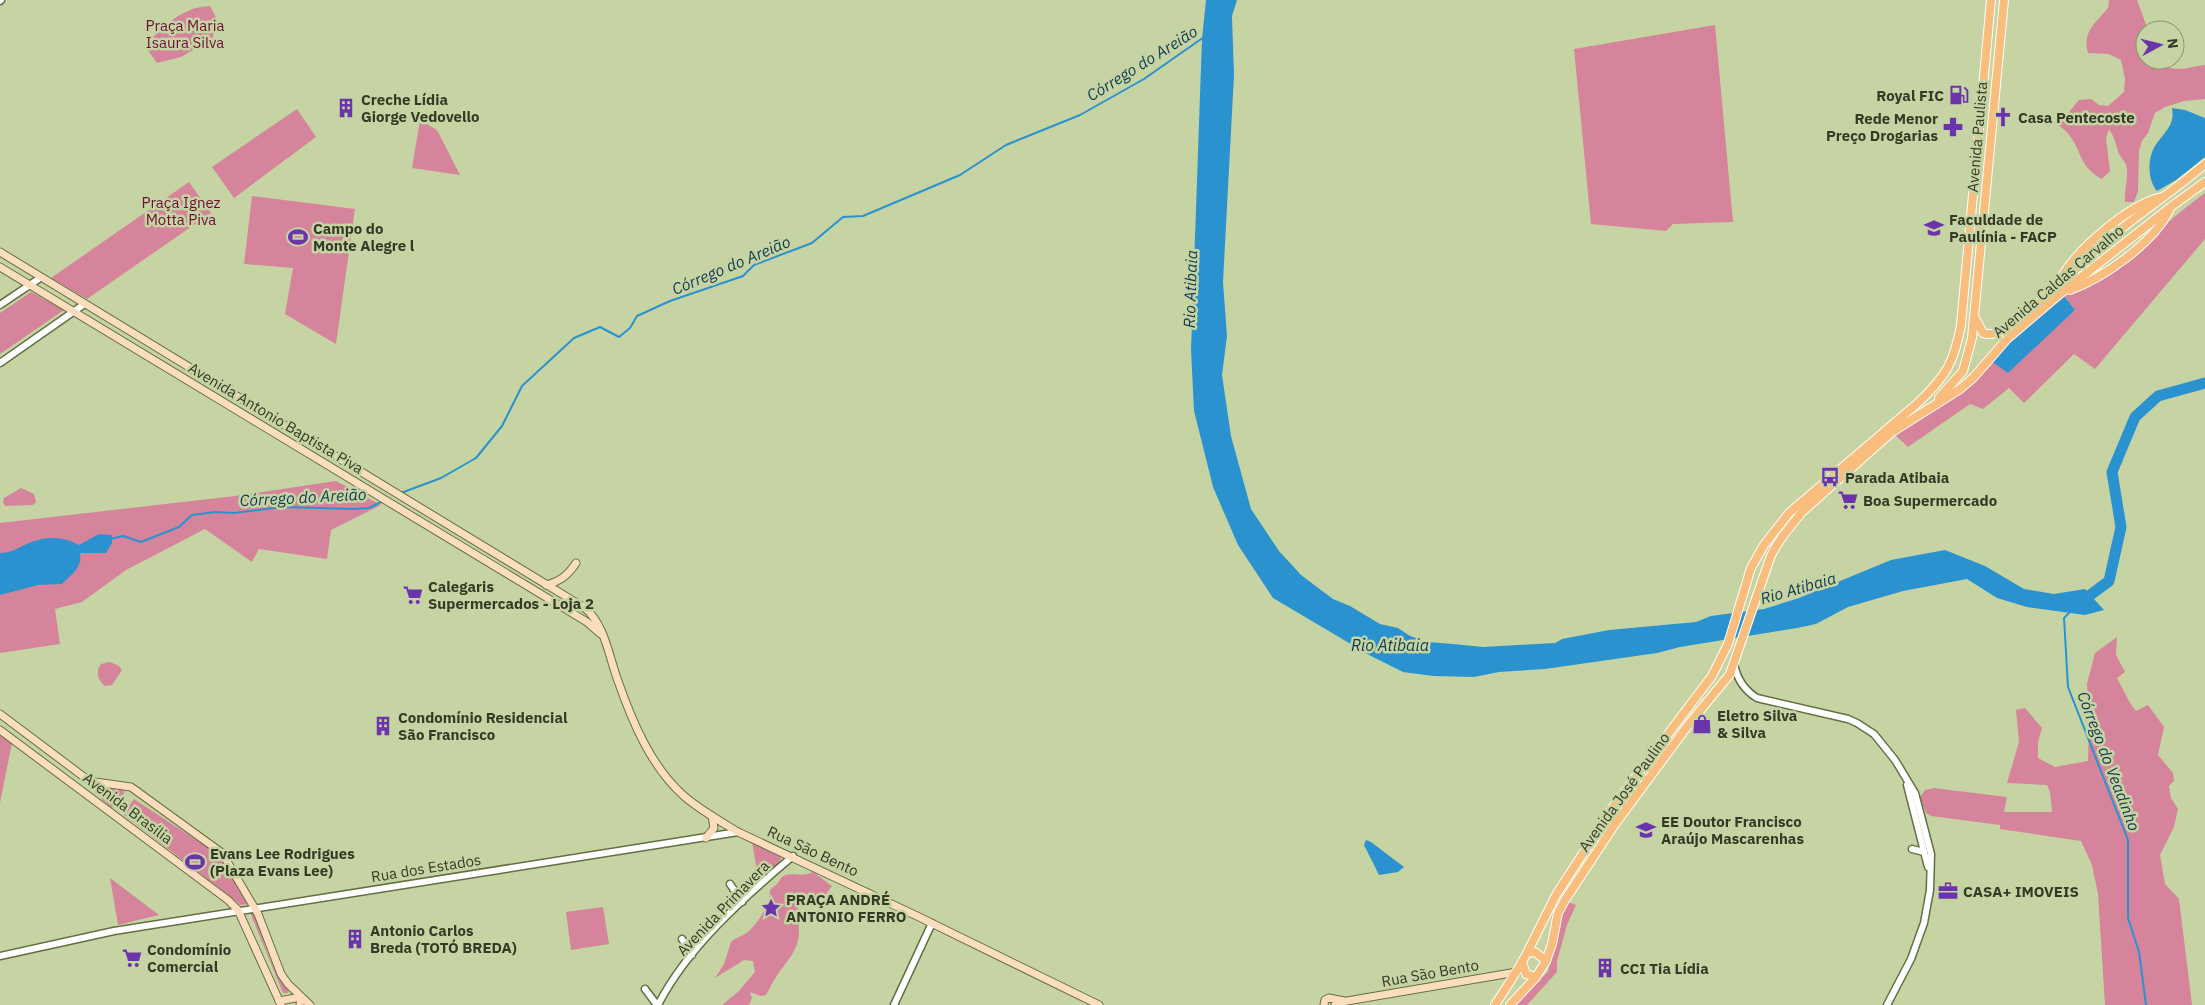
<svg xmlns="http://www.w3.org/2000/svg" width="2205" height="1005" viewBox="0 0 2205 1005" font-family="'IBM Plex Sans',sans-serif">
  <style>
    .green { fill: #d5849c }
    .water { fill: #2b92d0 }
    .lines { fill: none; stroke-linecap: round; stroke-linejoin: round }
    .stream { stroke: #2b92d0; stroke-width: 2 }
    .river { stroke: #2b92d0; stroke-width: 11 }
    .tertiary-casing { stroke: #636f42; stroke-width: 9 }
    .secondary-casing { stroke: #636f42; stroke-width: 9 }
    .primary-casing { stroke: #fff; stroke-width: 10 }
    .tertiary { stroke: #fff; stroke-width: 6 }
    .secondary { stroke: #fcdebe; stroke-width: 7 }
    .primary { stroke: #f9be7e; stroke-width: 8 }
    .labels { text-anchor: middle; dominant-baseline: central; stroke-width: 5; stroke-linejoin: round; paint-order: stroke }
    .park-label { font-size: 15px; fill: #6b0f37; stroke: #c6d4a3 }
    .poi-label { font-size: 15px; font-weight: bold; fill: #343a26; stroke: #c6d4a3; text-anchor: start }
    .street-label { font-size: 15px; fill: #343a26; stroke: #c6d4a3 }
    .water-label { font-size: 16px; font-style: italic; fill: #103953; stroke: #c6d4a3 }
  </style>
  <rect width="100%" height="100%" fill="#c6d4a3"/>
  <!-- green -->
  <g class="green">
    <path d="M2109 0H2137L2148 30H2145V60H2160C2172 75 2188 67 2205 65V99L2184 101 2165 107 2155 113 2148 133 2142 141 2139 150 2138 191 2134 202H2125C2124 191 2128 180 2127 169 2127 162 2120 158 2118 151 2115 142 2115 138 2109 129L2106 138 2110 171 2102 179C2074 165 2084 142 2058 125L2079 100 2091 99 2099 105 2108 106 2124 92 2125 79 2121 60 2109 54 2088 53C2082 31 2096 23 2108 8Z"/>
    <path d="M210 6 218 21 212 39 181 57 157 63 145 46C162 26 183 7 210 6Z"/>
    <path d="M1715 25 1733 222 1673 224 1666 231 1591 224 1574 49Z"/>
    <path d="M297 109 316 137 234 198 212 167Z"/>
    <path d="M420 120 437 130 460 175 412 168Z"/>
    <path d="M189 182 211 213 87 299 51 278Z"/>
    <path d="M2205 193V239L2095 369 2074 354 2024 403 2009 388 1983 409 1970 404 1908 447 1892 432 1945 398 1991 361 2008 372 2075 310 2064 296C2076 289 2090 284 2102 276 2138 250 2169 219 2205 193Z"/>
    <path d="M252 196 355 209 336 344 285 314 293 268 244 264Z"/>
    <path d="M31 292 64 310 0 354V313Z"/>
    <path d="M336 481 381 505 331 530 327 559 259 549 252 562 205 529 126 570 82 602 55 609 60 644 0 653V523L235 496Z"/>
    <path d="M21 488 34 494 36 502 33 505 5 506 3 502 4 498Z"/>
    <path d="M2117 637 2116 655 2125 672 2117 678 2130 703 2136 711 2148 705 2164 727 2158 755 2173 773 2174 781 2169 786 2171 798 2178 809 2174 827 2160 855 2165 884 2179 899 2192 1005H2105L2098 894 2092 865 2081 841 2000 829V825L1931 816 1926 813 1920 797 1925 790 1934 788 2007 797 2004 812H2052L2050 792 2047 785 2007 783 2019 742 2016 710 2025 708 2042 728 2038 742V758L2055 767 2088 761 2089 727 2087 684 2095 653Z"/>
    <path d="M110 662 119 666 122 670 112 685 105 686C98 681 95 671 101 664Z"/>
    <path d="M0 734 12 743 0 803Z"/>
    <path d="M112 787 119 788 125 792 112 808 101 799 102 793 107 788Z"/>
    <path d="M134 799 219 855 247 904 241 905 123 814Z"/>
    <path d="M752 842 781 856V859C775 867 767 875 758 877Z"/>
    <path d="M813 872 832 886 820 902 809 895C791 900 800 922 799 933 798 951 787 961 778 974 773 981 770 988 766 995L761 996 750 992 752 998 749 1005H722L739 991 755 972 753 961 744 960 715 978 724 964 731 942C735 938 740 937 745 934 757 926 771 903 770 890L777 884 782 877C792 871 800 878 813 872Z"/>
    <path d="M110 878 159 915 118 925Z"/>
    <path d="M1568 902 1576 905 1567 925 1557 961V972L1527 1005H1512L1548 972 1561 914Z"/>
    <path d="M603 907 609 944 571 950 566 912Z"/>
    <path d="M249 910 253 911C263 937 270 970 289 990L288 993H283Z"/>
  </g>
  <!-- water -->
  <g class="water">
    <path d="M1206 0H1237L1232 16 1234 75 1223 282 1227 336 1222 375 1231 436 1251 509 1279 551 1301 575 1333 599 1350 606 1380 624 1398 628 1410 636 1428 642 1453 644 1483 647 1555 643 1562 639 1609 630 1696 622 1711 616 1764 609 1799 598 1891 560 1945 550 1985 566 2024 589 2054 594 2085 589 2104 610 2085 615 2027 607 1997 598 1967 579 1903 591 1848 607 1816 624 1797 628 1680 647 1657 653 1545 669 1499 672 1474 677 1433 676 1403 672 1371 656 1273 598 1238 545 1213 487 1194 411 1191 350 1202 39Z"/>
    <path d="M2172 108 2185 110 2205 118V157L2176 180 2157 191C2147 179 2147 156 2157 143 2166 131 2175 124 2172 108Z"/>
    <path d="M2064 296 2075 310 2008 373 1991 361 2016 335Z"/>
    <path d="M99 534 112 535V543L106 553H80C83 567 71 575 62 584L38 585 0 595V553C12 553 19 547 29 543 46 536 63 536 79 545Z"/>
    <path d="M1366 840 1371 842 1404 867 1398 872 1379 875 1364 845Z"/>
  </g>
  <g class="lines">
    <!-- stream -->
    <g class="stream">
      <path d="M401 493 441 478 476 458 502 426 522 386 574 338 600 327 619 337 630 328 637 316 670 301 743 276 754 265 812 243 843 217 863 216 960 175 1006 145 1080 115 1144 79 1204 37"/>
      <path d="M110 539 123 536 141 542 179 527 192 515 215 512 234 513 282 507 354 509 369 508 383 501"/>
      <path d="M2070 612 2064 618 2068 687 2128 840V918L2139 952 2146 1005"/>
    </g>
    <!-- river -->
    <path class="river" d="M2075 599 2089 596 2109 581 2121 527 2112 472 2135 417 2158 396 2205 383"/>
    <defs>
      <g id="tertiary">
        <path d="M0 1 1 0"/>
        <path d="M0 305 40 278"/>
        <path d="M0 363 83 305"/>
        <path d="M1734 664C1737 679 1744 690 1757 698L1848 719 1857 723 1874 734 1895 760 1915 793 1931 854 1930 890 1924 923 1911 959 1887 1005"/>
        <path d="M1907 785 1928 867"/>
        <path d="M1912 849 1924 852"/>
        <path d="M730 884 742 902"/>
        <path d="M682 939 692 955"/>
        <path d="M0 956 114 931 738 832"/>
        <path d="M645 989 657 1005"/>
        <path d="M658 1005C687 948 744 897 793 856"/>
        <path d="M894 1005 932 923"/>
      </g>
      <g id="secondary">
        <path d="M0 252 585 608C605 625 609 657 618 681 632 721 651 767 684 796 700 810 720 821 738 832L917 916 1099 1005"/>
        <path d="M0 267 587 622 601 634"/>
        <path d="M546 585C561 581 568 575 576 563"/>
        <path d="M0 714 84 777 95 782 131 787 222 853 258 914 281 974 288 984 310 1005"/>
        <path d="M0 730 228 900 238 910 281 1005"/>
        <path d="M706 838 714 828 712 816"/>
        <path d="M279 1001 301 997 300 1005"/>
        <path d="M1324 1005 1325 1000 1329 998 1344 1001"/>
        <path d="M1335 1005 1347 1001 1517 972"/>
      </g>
      <g id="primary">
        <path d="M2060 280C2075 251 2130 203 2163 197"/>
        <path d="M2070 290C2103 278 2152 244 2169 211"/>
        <path d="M1975 318 1983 333C1992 336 2001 332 2008 327 2047 300 2079 264 2115 234 2144 210 2176 189 2205 164"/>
        <path d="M1939 398 1963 371 1972 338 2004 0"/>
        <path d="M1527 953 1556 895 1613 807 1712 676 1728 644 1751 568 1764 545 1789 513 1919 402C1946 376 1954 363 1961 325L1991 0"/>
        <path d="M1546 961 1552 944 1558 913 1565 900 1615 824 1689 724 1730 674 1770 558C1778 540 1790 527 1802 512L1892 432 1960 389 1973 378 2007 339 2061 293 2172 206 2205 182"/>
        <path d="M1495 1005C1506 988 1517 972 1527 953L1535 952 1546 961 1536 977 1526 974 1522 962"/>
        <path d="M1510 1005 1536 977"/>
      </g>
    </defs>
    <!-- tertiary casing -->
    <use href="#tertiary" class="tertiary-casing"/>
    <!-- secondary casing -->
    <use href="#secondary" class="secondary-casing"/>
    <!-- primary casing -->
    <use href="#primary" class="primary-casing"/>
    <!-- tertiary -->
    <use href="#tertiary" class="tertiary"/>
    <!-- secondary -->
    <use href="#secondary" class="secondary"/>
    <!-- primary -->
    <use href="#primary" class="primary"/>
  </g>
  <!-- icons -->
  <defs>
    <symbol id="fuel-bare" viewBox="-9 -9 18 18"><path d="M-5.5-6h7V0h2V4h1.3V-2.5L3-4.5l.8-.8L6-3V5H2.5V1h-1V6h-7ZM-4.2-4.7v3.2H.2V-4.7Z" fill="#6c34ab" stroke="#c6d4a3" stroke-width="2.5" paint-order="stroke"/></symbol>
    <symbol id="building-bare" viewBox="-9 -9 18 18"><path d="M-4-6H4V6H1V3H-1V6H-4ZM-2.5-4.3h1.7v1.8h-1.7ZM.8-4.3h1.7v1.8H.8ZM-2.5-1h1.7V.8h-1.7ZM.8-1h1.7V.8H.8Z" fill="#6c34ab" stroke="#c6d4a3" stroke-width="2.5" paint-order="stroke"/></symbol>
    <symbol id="church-bare" viewBox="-9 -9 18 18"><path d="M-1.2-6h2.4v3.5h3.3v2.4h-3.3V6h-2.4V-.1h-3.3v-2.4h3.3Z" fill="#6c34ab" stroke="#c6d4a3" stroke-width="2.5" paint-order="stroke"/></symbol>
    <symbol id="pharmacy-bare" viewBox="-9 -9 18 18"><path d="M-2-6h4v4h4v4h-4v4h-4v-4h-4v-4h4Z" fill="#6c34ab" stroke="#c6d4a3" stroke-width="2.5" paint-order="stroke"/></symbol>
    <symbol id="university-bare" viewBox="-9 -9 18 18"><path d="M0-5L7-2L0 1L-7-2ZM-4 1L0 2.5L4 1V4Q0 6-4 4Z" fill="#6c34ab" stroke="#c6d4a3" stroke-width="2.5" paint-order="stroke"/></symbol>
    <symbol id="stadium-bare" viewBox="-9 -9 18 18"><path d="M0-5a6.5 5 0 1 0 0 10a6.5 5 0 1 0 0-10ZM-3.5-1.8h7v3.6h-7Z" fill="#6c34ab" stroke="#c6d4a3" stroke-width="2.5" paint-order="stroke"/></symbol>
    <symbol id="bus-bare" viewBox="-9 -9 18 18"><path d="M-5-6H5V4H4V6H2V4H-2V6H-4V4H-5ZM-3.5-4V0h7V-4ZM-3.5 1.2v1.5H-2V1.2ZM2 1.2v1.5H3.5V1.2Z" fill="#6c34ab" stroke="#c6d4a3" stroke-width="2.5" paint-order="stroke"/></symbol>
    <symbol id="supermarket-bare" viewBox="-9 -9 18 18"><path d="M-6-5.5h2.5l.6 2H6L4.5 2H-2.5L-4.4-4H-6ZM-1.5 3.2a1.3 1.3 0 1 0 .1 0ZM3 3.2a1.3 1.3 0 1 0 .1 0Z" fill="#6c34ab" stroke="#c6d4a3" stroke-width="2.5" paint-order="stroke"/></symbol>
    <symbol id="shop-bare" viewBox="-9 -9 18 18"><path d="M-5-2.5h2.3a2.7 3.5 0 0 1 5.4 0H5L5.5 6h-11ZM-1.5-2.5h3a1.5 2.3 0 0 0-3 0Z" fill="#6c34ab" stroke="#c6d4a3" stroke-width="2.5" paint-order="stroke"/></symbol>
    <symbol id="school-bare" viewBox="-9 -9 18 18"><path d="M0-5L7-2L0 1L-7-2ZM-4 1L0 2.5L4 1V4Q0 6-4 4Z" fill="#6c34ab" stroke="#c6d4a3" stroke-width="2.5" paint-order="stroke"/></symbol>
    <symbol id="office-bare" viewBox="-9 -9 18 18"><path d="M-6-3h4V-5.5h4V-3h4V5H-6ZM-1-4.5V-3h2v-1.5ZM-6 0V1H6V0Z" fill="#6c34ab" stroke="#c6d4a3" stroke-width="2.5" paint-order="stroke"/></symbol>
    <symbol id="sight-bare" viewBox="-9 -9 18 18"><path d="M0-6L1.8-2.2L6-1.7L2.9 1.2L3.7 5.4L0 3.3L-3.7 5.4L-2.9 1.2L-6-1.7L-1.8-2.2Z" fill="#6c34ab" stroke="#c6d4a3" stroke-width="2.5" paint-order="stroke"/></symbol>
  </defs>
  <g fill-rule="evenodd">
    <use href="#fuel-bare" x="1945" y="81" width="28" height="28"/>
    <use href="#building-bare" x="332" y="94" width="28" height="28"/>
    <use href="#church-bare" x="1989" y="103" width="28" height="28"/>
    <use href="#pharmacy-bare" x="1939" y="113" width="28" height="28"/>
    <use href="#university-bare" x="1920" y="214" width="28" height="28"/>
    <use href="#stadium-bare" x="284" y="223" width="28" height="28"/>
    <use href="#bus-bare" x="1816" y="463" width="28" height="28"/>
    <use href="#supermarket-bare" x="1834" y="486" width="28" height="28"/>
    <use href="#supermarket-bare" x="399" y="581" width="28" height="28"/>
    <use href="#shop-bare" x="1688" y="710" width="28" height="28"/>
    <use href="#building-bare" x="369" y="712" width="28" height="28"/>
    <use href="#school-bare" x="1632" y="816" width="28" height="28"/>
    <use href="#stadium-bare" x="181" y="848" width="28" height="28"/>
    <use href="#office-bare" x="1934" y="877" width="28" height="28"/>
    <use href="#sight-bare" x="757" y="894" width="28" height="28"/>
    <use href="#building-bare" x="341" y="925" width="28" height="28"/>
    <use href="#supermarket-bare" x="118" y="944" width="28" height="28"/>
    <use href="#building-bare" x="1591" y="954" width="28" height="28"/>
  </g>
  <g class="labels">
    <!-- park labels -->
    <g class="park-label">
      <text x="185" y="25">Praça Maria<tspan x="185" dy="17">Isaura Silva</tspan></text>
      <text x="181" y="202">Praça Ignez<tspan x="181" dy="17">Motta Piva</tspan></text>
    </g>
    <!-- poi labels -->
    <g class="poi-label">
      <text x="1944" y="95" text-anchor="end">Royal FIC</text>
      <text x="361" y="99">Creche Lídia<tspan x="361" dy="17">Giorge Vedovello</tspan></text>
      <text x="2018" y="117">Casa Pentecoste</text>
      <text x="1938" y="118" text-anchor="end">Rede Menor<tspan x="1938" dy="17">Preço Drogarias</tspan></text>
      <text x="1949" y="219">Faculdade de<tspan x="1949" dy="17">Paulínia - FACP</tspan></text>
      <text x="313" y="228">Campo do<tspan x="313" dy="17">Monte Alegre l</tspan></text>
      <text x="1845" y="477">Parada Atibaia</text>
      <text x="1863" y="500">Boa Supermercado</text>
      <text x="428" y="586">Calegaris<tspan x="428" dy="17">Supermercados - Loja 2</tspan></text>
      <text x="1717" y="715">Eletro Silva<tspan x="1717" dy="17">&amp; Silva</tspan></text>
      <text x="398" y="717">Condomínio Residencial<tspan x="398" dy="17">São Francisco</tspan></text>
      <text x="1661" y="821">EE Doutor Francisco<tspan x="1661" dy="17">Araújo Mascarenhas</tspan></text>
      <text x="210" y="853">Evans Lee Rodrigues<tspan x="210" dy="17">(Plaza Evans Lee)</tspan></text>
      <text x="1963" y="891">CASA+ IMOVEIS</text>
      <text x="786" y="899">PRAÇA ANDRÉ<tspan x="786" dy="17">ANTONIO FERRO</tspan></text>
      <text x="370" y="930">Antonio Carlos<tspan x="370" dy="17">Breda (TOTÓ BREDA)</tspan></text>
      <text x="147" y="949">Condomínio<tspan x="147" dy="17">Comercial</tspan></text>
      <text x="1620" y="968">CCI Tia Lídia</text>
    </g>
    <!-- street labels -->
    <g class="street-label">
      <text transform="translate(1977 137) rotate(-85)">Avenida Paulista</text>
      <text transform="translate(2058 281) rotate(-40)">Avenida Caldas Carvalho</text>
      <text transform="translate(276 418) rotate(31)">Avenida Antonio Baptista Piva</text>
      <text transform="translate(1624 792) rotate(-54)">Avenida José Paulino</text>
      <text transform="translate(128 808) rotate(37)">Avenida Brasília</text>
      <text transform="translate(813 851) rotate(25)">Rua São Bento</text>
      <text transform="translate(426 868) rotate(-9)">Rua dos Estados</text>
      <text transform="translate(723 908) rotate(-46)">Avenida Primavera</text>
      <text transform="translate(1430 973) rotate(-10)">Rua São Bento</text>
    </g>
    <!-- water labels -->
    <g class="water-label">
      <text transform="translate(1142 63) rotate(-32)">Córrego do Areião</text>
      <text transform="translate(731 265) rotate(-23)">Córrego do Areião</text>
      <text transform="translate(1190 289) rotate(-88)">Rio Atibaia</text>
      <text transform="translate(303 497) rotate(-3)">Córrego do Areião</text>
      <text transform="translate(1798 588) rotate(-16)">Rio Atibaia</text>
      <text x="1390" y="645">Rio Atibaia</text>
      <text transform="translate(2109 761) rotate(69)">Córrego do Veadinho</text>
    </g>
  </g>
  <!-- north arrow -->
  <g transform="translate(2160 45) rotate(83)"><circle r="24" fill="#c6d4a3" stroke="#8c9671"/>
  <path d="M0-4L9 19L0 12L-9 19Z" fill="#6c34ab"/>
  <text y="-8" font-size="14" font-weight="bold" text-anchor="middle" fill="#343a26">N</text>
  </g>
</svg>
